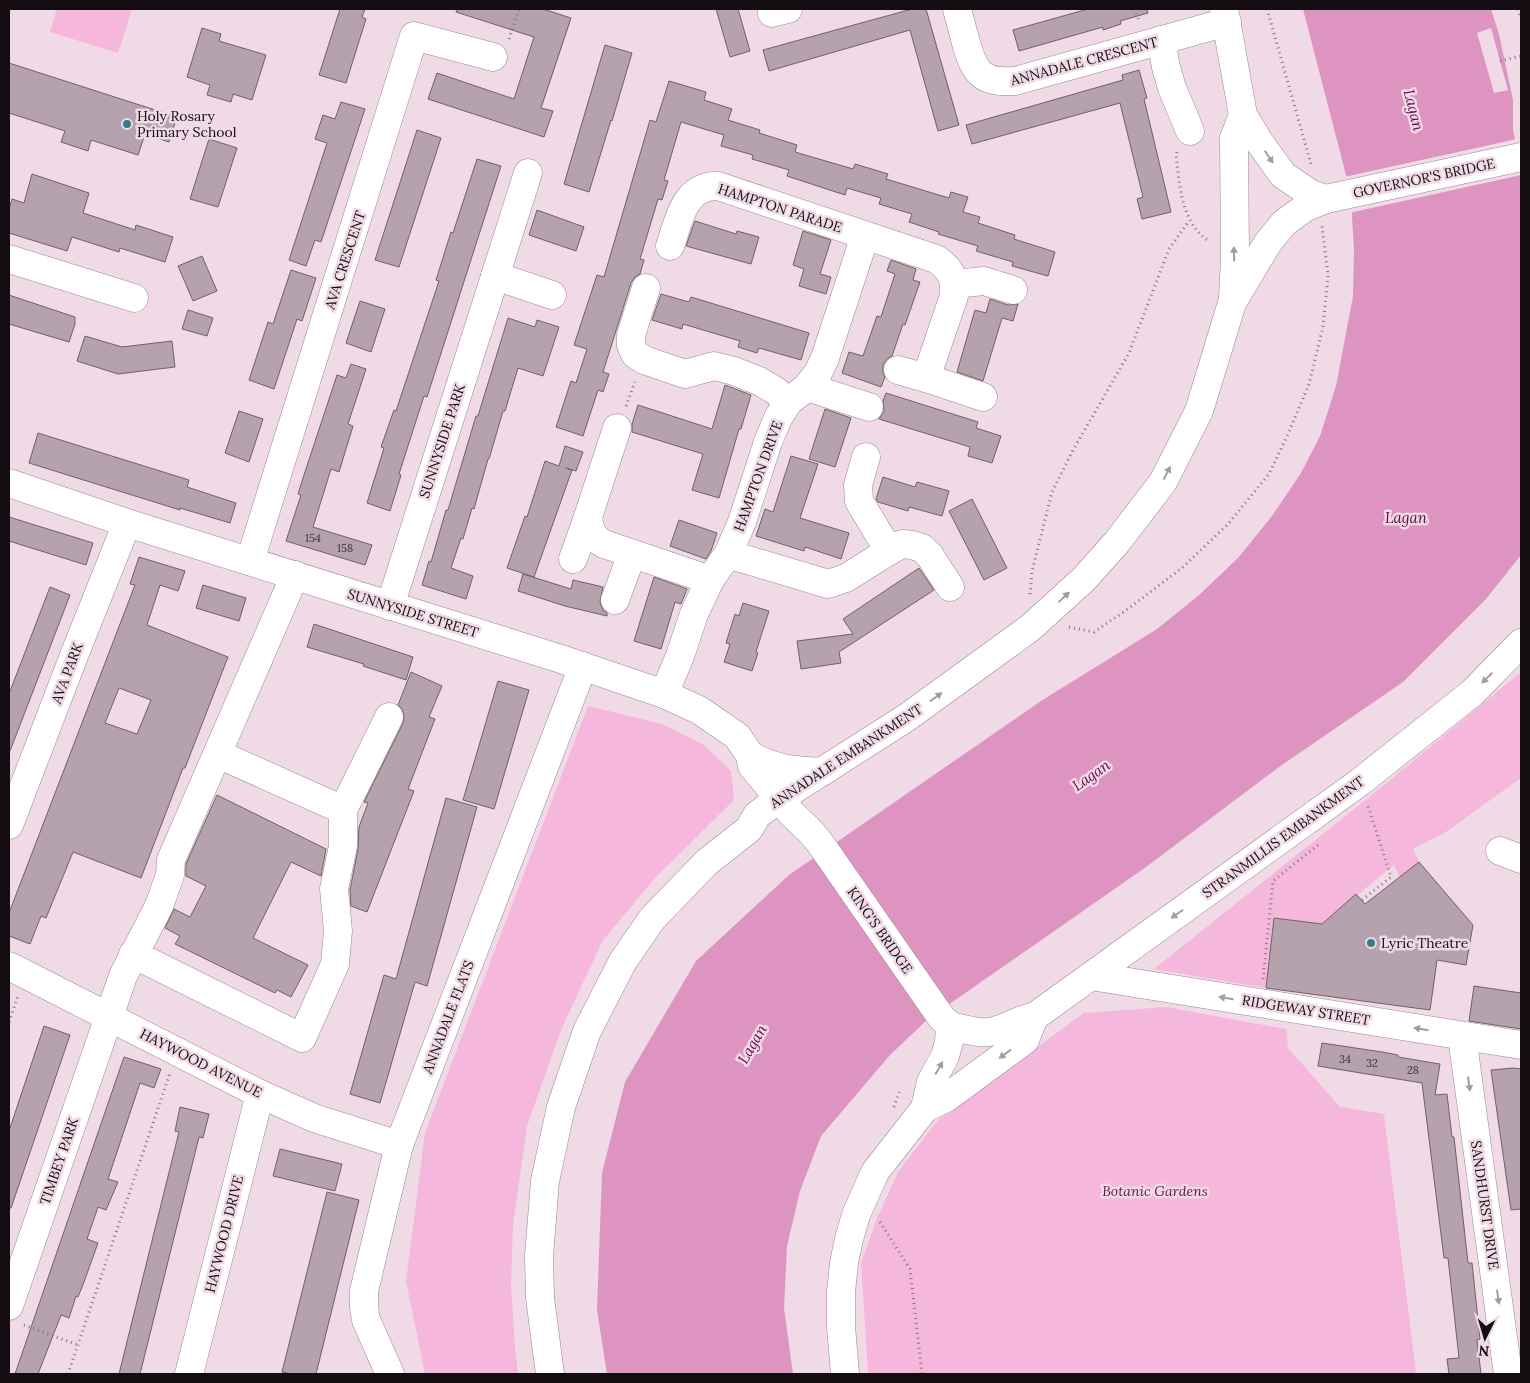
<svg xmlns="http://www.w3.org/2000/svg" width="1530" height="1383" viewBox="0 0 1530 1383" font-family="Lora,serif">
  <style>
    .green { fill: #f5b7dc }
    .water { fill: #de94c1 }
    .pier { fill: #efdae6 }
    .building { fill: #b6a2ad; stroke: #715f69; fill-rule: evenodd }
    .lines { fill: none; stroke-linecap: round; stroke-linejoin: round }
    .minor-casing { stroke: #9a8792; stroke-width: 29 }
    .path { stroke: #83747c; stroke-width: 3; stroke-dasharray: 1 4; stroke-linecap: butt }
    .minor { stroke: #fff; stroke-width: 28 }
    .oneway { fill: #a19e9f }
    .poi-dot { fill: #357c87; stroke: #efdae6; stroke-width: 2 }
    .labels { text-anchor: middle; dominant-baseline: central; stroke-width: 5; stroke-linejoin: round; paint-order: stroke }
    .number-label { font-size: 11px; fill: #3c3237 }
    .street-label { font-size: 14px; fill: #130c10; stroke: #efdae6 }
    .poi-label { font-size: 14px; fill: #130c10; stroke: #efdae6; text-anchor: start }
    .park-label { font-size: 14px; font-style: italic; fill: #681250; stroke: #efdae6 }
    .water-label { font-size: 15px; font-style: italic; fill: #620b4b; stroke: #efdae6 }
  </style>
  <rect width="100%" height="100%" fill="#efdae6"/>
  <!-- green -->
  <g class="green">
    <path d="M57 9H132L118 53 50 32Z"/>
    <path d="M1521 672V778L1443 834 1413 849 1419 862 1400 877 1394 865 1322 924 1275 918 1266 988 1154 969 1383 786Z"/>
    <path d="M588 706 662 724 704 745 731 771 734 800 655 878 603 940 561 1030 527 1126 513 1225 511 1286 515 1347 518 1374H425L406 1281 425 1133Z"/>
    <path d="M1166 1007 1286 1029 1288 1048 1340 1107 1384 1114 1416 1374H868L861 1264 877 1218 898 1172 938 1120 1084 1013Z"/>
  </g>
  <!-- water -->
  <path class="water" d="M1303 9H1491L1499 34 1513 100V129L1521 172V555L1486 599 1403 682 1279 767 1146 867 928 1019 890 1055 821 1136 800 1191 787 1246 784 1308 793 1374H607L597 1310 602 1173 625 1082 696 961 789 875 1041 701 1157 629 1198 596 1238 558 1272 516 1301 473 1320 436 1336 386 1353 296 1354 249 1351 201 1346 175Z"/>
  <!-- pier -->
  <g class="pier">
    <path d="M1491 28 1508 90 1494 93 1477 33Z"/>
    <path d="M1517 139 1521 160V175L1349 213 1344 177Z"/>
  </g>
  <!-- building -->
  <g class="building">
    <path d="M340 9H365L362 17 366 19 346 83 319 75Z"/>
    <path d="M457 9H543L571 18 541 108 553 111 544 137 428 99 437 73 514 99 534 37 456 12Z"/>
    <path d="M716 9H738L750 51 730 57Z"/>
    <path d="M912 9H926L959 125 938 131 910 30 769 71 763 50Z"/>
    <path d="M1088 9H1147L1148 13 1120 21 1121 24 1103 30V27L1019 51 1013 30Z"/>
    <path d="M202 28 221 34 219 41 266 55 252 100 233 94 231 102 207 95 210 85 187 77Z"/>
    <path d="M605 45 632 53 612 121 611 120 589 192 564 184Z"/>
    <path d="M9 63 177 117 169 142 145 134 138 155 91 140 88 151 61 142 65 131 9 113Z"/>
    <path d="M1139 70 1147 98 1144 99 1171 212 1142 219 1137 199 1143 197 1120 103 972 144 966 125 1123 80 1122 75Z"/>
    <path d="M669 81 706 92 704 100 732 109 728 120 760 130 759 133 797 145 795 152 853 169 855 164 888 174 886 179 949 198 951 192 968 197 963 212 980 217 978 223 1015 235 1014 239 1055 252 1048 276 1012 266 1013 262 976 251 978 246 938 234 939 232 909 222 912 214 879 204 881 198 847 188 845 195 787 176 789 170 752 159 753 155 721 146 724 135 681 122 664 180 668 181 662 200 658 199 640 259 644 260 640 274 635 277 631 283 603 372 609 374 603 392 598 390 583 436 556 427 571 381 576 383 587 349 574 345 597 275 604 277 650 120 656 122Z"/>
    <path d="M341 102 365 109 321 242 315 240 306 266 289 260 327 143 315 139 323 115 335 119Z"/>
    <path d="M417 130 441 138 399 267 375 260Z"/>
    <path d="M209 139 237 148 218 207 190 199Z"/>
    <path d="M477 159 501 166 427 397 424 396 399 474 401 475 390 511 367 503 384 448 381 447 394 410 396 411 439 281 436 280 451 232 453 233Z"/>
    <path d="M32 174 89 193 83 213 135 230 136 225 173 237 165 262 120 248 119 252 72 237 67 251 9 233V209L12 199 24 203Z"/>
    <path d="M537 210 584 227 576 251 529 235Z"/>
    <path d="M695 221 736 234 737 231 759 237 751 264 686 246Z"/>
    <path d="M803 231 831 240 820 274 831 277 826 294 799 286 804 269 793 265Z"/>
    <path d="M202 256 217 291 193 301 178 266Z"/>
    <path d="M891 260 916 269 913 280 920 282 905 325 903 324 892 356 887 359 883 365V373L885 377 881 387 842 373 849 352 863 356 877 316 881 317 895 274 887 271Z"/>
    <path d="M291 270 316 278 302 321 297 319 274 389 249 380 268 322 273 324Z"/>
    <path d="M661 294 689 302 691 297 809 333 801 360 759 348 757 353 738 347 740 341 683 324 682 329 652 320Z"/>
    <path d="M9 295 75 317V324L69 342 9 324Z"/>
    <path d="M990 299 1008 305 1018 304 1013 321 1002 318 983 381 957 372 975 310 986 313Z"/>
    <path d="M360 301 385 309 371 352 346 343Z"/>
    <path d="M188 310 213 318 207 336 182 329Z"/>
    <path d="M508 318 535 327 537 320 559 327 543 376 518 368 505 411H503L489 459H488L474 509 472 508 463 539 461 538 451 568 473 576 466 599 422 585 429 561 431 562 446 510H448L476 416H478Z"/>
    <path d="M85 336 122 347 172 341 175 367 118 374 77 361Z"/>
    <path d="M351 364 366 369 348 424 353 426 339 472 331 469 313 527 372 545 365 565 286 541 301 495 298 494 303 478 337 375 346 378Z"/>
    <path d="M725 385 751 395 741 429H739L719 498 692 490 703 454 632 432V424L638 405 712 429Z"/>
    <path d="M886 393 978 422 976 428 1001 436 992 463 968 456 970 447 879 419 884 411 883 401Z"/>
    <path d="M825 409 851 418 835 467 809 459Z"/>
    <path d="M239 411 263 419 249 462 225 453Z"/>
    <path d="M38 433 189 480 187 487 236 503 230 523 180 508V510L29 463Z"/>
    <path d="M565 446 583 452 576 471 566 468 572 470 534 577 507 568 525 516 527 517 545 461 559 466Z"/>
    <path d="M791 456 818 464 800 518 849 533 841 559 805 547 804 551 756 536 765 509 773 512Z"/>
    <path d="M883 477 915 487 917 482 949 491 942 516 909 507 908 511 878 502 876 499Z"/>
    <path d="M972 499 1007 568 984 580 949 511Z"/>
    <path d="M9 517 93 543 86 565 9 541Z"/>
    <path d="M679 520 717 533 711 551 706 559 670 546Z"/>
    <path d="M139 557 185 571 178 591 160 585 147 625 228 657 185 768H183L141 878 73 852 46 918 41 916 30 944 9 936V913L135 585 130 584ZM119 688 151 700 137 734 105 723Z"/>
    <path d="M919 568 934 590 839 652 841 663 801 669 797 641 853 634 843 619Z"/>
    <path d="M523 574 571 589 573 580 603 587 600 602 603 610 607 613V616L565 606 518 591Z"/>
    <path d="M654 577 687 589 681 604 675 602 661 649 634 641Z"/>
    <path d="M203 585 246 598 239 621 196 608Z"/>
    <path d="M50 587 70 595 10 751H9V694Z"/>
    <path d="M743 603 769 611 756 652 758 653 752 671 724 662 730 644 726 643 735 614 739 616Z"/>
    <path d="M314 624 413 657 406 680 363 666 364 664 307 647Z"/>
    <path d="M411 672 442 686 429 717 435 719 408 789 414 791 367 912 351 906 350 890 358 849 359 827 368 803 364 802 403 723 404 716 402 709 398 705Z"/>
    <path d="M498 681 529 690 494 809 463 800Z"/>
    <path d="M217 795 326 849 321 876 291 862 253 938 308 965 291 997 277 990 275 993 175 944 180 936 165 928 174 909 190 917 206 886 186 876V864Z"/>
    <path d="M446 798 477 807 427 986 415 982 380 1103 350 1094 384 975 396 979Z"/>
    <path d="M1419 862 1473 925 1466 965 1437 960 1430 1010 1266 988 1274 918 1322 924 1356 894 1365 904Z"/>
    <path d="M1474 986 1521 993V1029L1469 1021Z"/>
    <path d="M44 1026 70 1035 11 1208H9V1131Z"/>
    <path d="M1322 1043 1382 1052 1398 1055V1057L1440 1064 1435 1095 1447 1094 1452 1137H1454L1468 1263H1472L1480 1339 1477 1340 1481 1374H1449L1447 1359 1459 1358 1448 1258H1444L1422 1083 1318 1066Z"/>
    <path d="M124 1057 161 1069 154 1088 140 1083 108 1179 118 1182 106 1210 98 1207 87 1239 98 1243 84 1282 78 1297 76 1296 69 1318 61 1315 38 1374H15Z"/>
    <path d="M1513 1068 1521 1069V1209L1511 1210 1491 1070Z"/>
    <path d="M180 1107 209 1114 203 1138 199 1137 140 1374H119L179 1132 175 1131Z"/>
    <path d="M280 1149 342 1164 335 1191 273 1176Z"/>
    <path d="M327 1192 359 1200 316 1374H292L282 1372Z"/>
  </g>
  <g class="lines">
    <defs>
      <g id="minor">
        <path d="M957 9C960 20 963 32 966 43 975 74 982 83 1015 81L1227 22"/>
        <path d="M1224 9 1243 115 1260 143 1283 175 1311 194 1326 199"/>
        <path d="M772 13 788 9"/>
        <path d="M1161 40 1166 67 1172 88 1190 131"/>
        <path d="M670 246C679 220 684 185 718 186L936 259C951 269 955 278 954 296L926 378 983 397"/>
        <path d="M9 259 134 298"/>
        <path d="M495 276 552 295"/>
        <path d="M954 284 984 281 1013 290"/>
        <path d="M646 288 631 335V345L635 354 644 360 685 374 714 366 734 371 759 381 776 391 788 402"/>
        <path d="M1233 297 1235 259 1234 138 1243 115"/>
        <path d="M898 370 926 378"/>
        <path d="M807 387 869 407"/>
        <path d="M617 428 588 517C590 530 592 538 604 544L710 580"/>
        <path d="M866 457 858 485 859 501 889 551"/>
        <path d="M9 483 127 523 561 659 664 694 699 710 737 736 750 755 752 766 792 814 810 831 820 843 941 1017 950 1026"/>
        <path d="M728 554 828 584 846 578 889 551 902 544 912 545 922 548 930 556 950 587"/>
        <path d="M573 559 588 517"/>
        <path d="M250 561 414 36 493 57"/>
        <path d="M615 600 632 554"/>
        <path d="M390 606 528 173"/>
        <path d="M664 694 680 656 694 614 710 580 728 554 742 522 768 442 778 418 788 402 807 387 818 373 825 358 865 236"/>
        <path d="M218 754 343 810"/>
        <path d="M750 755C776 770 793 770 822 772"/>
        <path d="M9 825 75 653 127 523"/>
        <path d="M1500 851 1521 859"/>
        <path d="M133 954 302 1038 335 964 338 931 334 889 343 846V810L389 717"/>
        <path d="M9 966 260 1094 314 1118 399 1145"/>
        <path d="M1091 976 1521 1045"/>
        <path d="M950 1026C962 1028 977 1034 989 1032 1005 1030 1018 1019 1034 1017L1360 782 1472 693 1521 643"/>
        <path d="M1462 1036 1508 1374"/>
        <path d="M925 1108 931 1082 945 1056 949 1042 950 1026"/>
        <path d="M9 1306 123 976 159 906 170 875 171 860 295 575"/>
        <path d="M189 1374 260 1094"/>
        <path d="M390 1374 366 1320 364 1307V1291L399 1145 583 666"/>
        <path d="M550 1374 540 1298 539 1256 545 1181 561 1107 587 1031 623 961 652 919 707 862 749 829 757 815 779 799 906 718 1030 628 1084 579 1117 542 1163 482 1199 411 1232 303 1267 244 1284 223 1306 207 1326 199 1521 157"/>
        <path d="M845 1374 841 1326V1292L844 1263 849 1239 856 1215 875 1172 925 1108 946 1098 1025 1040 1034 1017"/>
      </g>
    </defs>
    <!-- minor casing -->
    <use href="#minor" class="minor-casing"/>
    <!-- path -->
    <g class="path">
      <path d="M1134 9 1140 22"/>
      <path d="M1267 9 1311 164"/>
      <path d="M1518 9 1521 18"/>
      <path d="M509 39 519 9"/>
      <path d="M1500 61 1521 56"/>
      <path d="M1177 152 1176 155C1180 187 1181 223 1210 242"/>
      <path d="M626 406 635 382"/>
      <path d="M1030 594 1032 571 1052 492 1072 452 1129 353 1169 249 1189 221"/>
      <path d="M1069 627 1094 632 1125 611 1182 568 1228 524 1269 474 1288 434 1309 384 1323 327 1328 275 1322 226"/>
      <path d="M1362 900 1391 877 1368 806"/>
      <path d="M1263 979 1273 881 1318 845"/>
      <path d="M9 1022 18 996"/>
      <path d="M894 1107 900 1090"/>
      <path d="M880 1222 910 1269 922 1374"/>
      <path d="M24 1325 78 1345"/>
      <path d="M68 1374 170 1073"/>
    </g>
    <!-- minor -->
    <use href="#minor" class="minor"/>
  </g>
  <!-- one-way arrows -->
  <defs><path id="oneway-solid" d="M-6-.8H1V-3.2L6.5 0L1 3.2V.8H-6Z" transform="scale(1.25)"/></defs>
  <g class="oneway">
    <use href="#oneway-solid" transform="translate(1269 157) rotate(56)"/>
    <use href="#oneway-solid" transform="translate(1234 254) rotate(-91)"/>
    <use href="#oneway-solid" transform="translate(1167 473) rotate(-63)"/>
    <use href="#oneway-solid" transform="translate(1064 597) rotate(-43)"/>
    <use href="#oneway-solid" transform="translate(1487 678) rotate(135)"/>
    <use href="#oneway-solid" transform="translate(936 697) rotate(-36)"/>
    <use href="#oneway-solid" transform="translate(1177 914) rotate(145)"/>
    <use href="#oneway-solid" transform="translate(1226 998) rotate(-171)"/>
    <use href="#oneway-solid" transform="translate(1421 1029) rotate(-171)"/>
    <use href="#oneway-solid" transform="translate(1005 1054) rotate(144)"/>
    <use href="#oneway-solid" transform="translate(939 1068) rotate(-60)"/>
    <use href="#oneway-solid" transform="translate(1469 1084) rotate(82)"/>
    <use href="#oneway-solid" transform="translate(1498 1297) rotate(82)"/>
  </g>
  <!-- markers -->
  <g class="poi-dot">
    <circle cx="127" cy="124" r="5"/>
    <circle cx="1371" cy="943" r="5"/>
  </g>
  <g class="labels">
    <!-- number labels -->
    <g class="number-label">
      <text x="313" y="538">154</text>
      <text x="345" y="548">158</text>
      <text x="1345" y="1059">34</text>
      <text x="1372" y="1063">32</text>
      <text x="1413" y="1070">28</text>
    </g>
    <!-- street labels -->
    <g class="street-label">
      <text transform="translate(1084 61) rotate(-15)">ANNADALE CRESCENT</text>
      <text transform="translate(1424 178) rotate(-12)">GOVERNOR'S BRIDGE</text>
      <text transform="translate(780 208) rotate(18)">HAMPTON PARADE</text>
      <text transform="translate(345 260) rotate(-72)">AVA CRESCENT</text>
      <text transform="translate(442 441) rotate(-72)">SUNNYSIDE PARK</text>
      <text transform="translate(758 476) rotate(-70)">HAMPTON DRIVE</text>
      <text transform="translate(413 613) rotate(17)">SUNNYSIDE STREET</text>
      <text transform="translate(67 673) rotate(-69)">AVA PARK</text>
      <text transform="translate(846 756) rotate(-33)">ANNADALE EMBANKMENT</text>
      <text transform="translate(1283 837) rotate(-36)">STRANMILLIS EMBANKMENT</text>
      <text transform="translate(880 930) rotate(55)">KING'S BRIDGE</text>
      <text transform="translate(1306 1010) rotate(9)">RIDGEWAY STREET</text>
      <text transform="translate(448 1017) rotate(-69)">ANNADALE FLATS</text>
      <text transform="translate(201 1063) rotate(27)">HAYWOOD AVENUE</text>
      <text transform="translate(59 1161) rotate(-71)">TIMBEY PARK</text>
      <text transform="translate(1485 1205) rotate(82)">SANDHURST DRIVE</text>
      <text transform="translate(224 1234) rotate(-76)">HAYWOOD DRIVE</text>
    </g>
    <!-- poi labels -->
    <g class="poi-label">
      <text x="137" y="116">Holy Rosary<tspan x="137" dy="16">Primary School</tspan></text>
      <text x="1381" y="943">Lyric Theatre</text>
    </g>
    <!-- park labels -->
    <g class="park-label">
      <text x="1155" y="1191">Botanic Gardens</text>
    </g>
    <!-- water labels -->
    <g class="water-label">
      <text transform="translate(1414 110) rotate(76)">Lagan</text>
      <text x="1406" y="517">Lagan</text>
      <text transform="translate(1091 775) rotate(-35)">Lagan</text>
      <text transform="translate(752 1044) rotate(-60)">Lagan</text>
    </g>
  </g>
  <!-- border -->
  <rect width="1530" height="1383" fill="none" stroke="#130c10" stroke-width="20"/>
  <!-- north arrow -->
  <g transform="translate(1485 1338) rotate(185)" stroke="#efdae6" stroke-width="4" paint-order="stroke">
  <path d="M0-4L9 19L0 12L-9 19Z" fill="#130c10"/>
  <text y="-8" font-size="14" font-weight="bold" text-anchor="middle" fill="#130c10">N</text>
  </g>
</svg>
